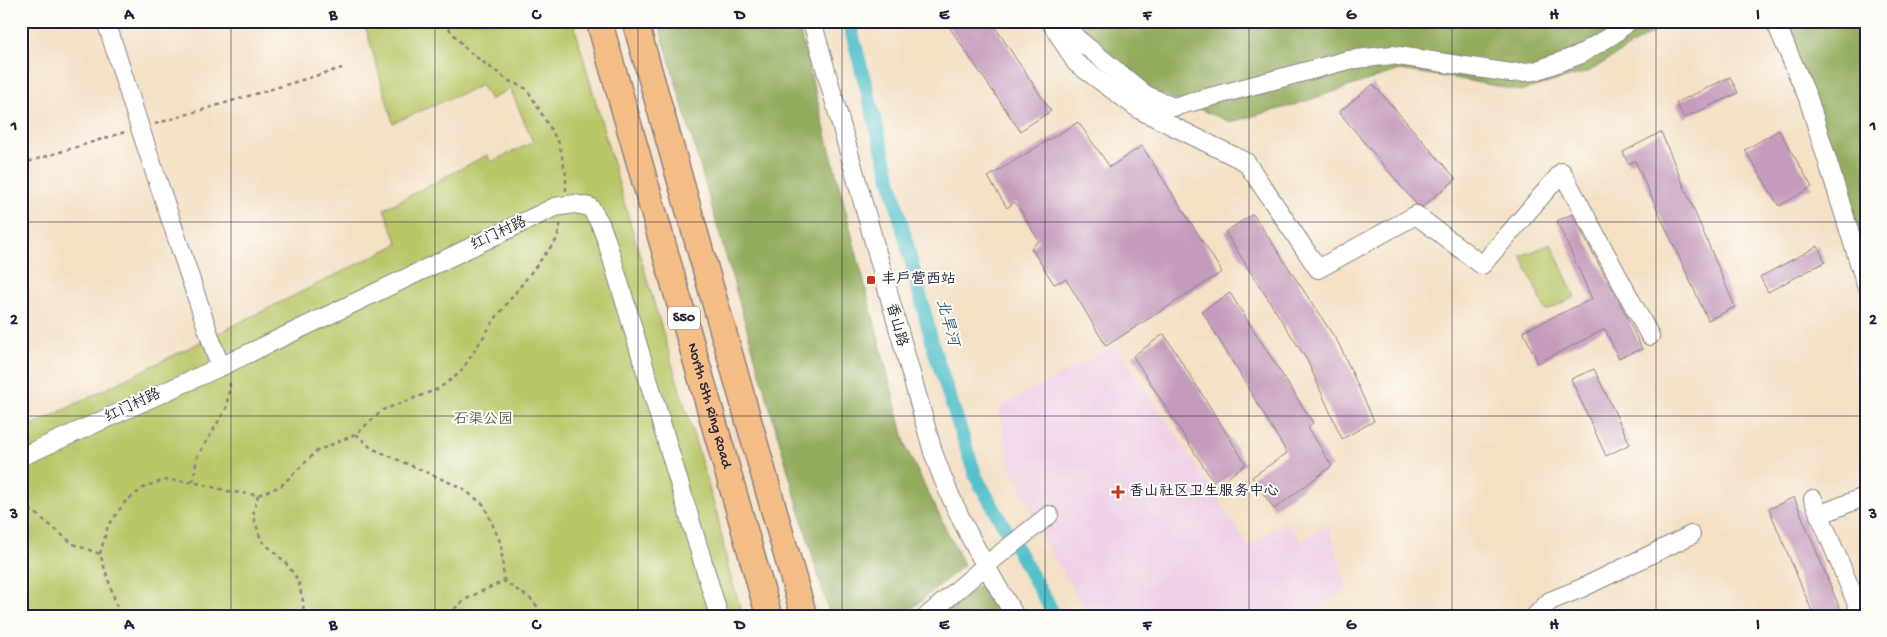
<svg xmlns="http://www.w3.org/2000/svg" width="1887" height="637" viewBox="0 0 1887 637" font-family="'Gochi Hand','LXGW WenKai TC',sans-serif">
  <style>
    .built { fill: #efd0e6 }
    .green { fill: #bac769; stroke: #6e7452 }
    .forest { fill: #93ac5d; stroke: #5a674c }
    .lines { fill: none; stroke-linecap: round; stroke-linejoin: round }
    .canal { stroke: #52c0ca; stroke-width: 14 }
    .building { fill: #c59bbc }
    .minor-casing { stroke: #8b8180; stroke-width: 20 }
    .highway-casing { stroke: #8b8180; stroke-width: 28 }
    .path { stroke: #8b8180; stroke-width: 2.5; stroke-dasharray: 4 4; stroke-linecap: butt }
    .minor { stroke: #fff; stroke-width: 18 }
    .highway { stroke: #f6be87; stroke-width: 25 }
    .grid { fill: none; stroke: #22223b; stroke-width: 1; stroke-opacity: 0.55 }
    .poi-dot { fill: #c8321e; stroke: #fdfcf7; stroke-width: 2 }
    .labels { text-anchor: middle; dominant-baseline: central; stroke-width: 4; stroke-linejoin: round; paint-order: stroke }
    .shield { fill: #fdfcf7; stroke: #646373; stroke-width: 1 }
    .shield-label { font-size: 14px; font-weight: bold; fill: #22223b }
    .street-label { font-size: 15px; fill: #22223b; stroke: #fdfcf7 }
    .poi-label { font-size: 15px; fill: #22223b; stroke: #fdfcf7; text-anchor: start }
    .park-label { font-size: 15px; fill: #575c4b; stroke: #fdfcf7 }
    .water-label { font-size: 16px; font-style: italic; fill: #356174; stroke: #fdfcf7 }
    .neatline { fill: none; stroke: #22223b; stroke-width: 2 }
    .grid-label { font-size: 16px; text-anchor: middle; font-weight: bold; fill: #22223b }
  </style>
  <rect width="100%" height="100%" fill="#fdfcf7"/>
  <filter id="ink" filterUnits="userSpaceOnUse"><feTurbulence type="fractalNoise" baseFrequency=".02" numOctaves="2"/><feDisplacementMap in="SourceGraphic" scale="10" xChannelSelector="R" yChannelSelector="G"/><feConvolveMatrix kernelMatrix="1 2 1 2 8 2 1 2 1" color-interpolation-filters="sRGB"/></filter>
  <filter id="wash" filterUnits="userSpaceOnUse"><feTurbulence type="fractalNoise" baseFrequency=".0096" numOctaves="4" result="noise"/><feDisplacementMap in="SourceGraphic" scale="20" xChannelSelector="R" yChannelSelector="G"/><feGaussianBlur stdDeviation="1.12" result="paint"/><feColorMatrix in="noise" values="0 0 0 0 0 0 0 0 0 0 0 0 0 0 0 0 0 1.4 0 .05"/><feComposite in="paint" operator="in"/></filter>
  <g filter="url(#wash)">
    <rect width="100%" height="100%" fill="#f4e0c5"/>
    <!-- built -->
    <path class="built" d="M1116 345 1249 546 1285 521 1301 541 1328 524 1348 590 1302 616H1089L1047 546 1009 463 999 408Z"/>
    <!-- green -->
    <g class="green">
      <path d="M364 21H573L619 185 718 518 729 572 743 616H21V431L398 244 384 209 487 155 491 162 533 142 510 88 490 100 482 85 393 123Z"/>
      <path d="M1551 244 1575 297 1546 311 1521 256Z"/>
    </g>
    <!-- forest -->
    <g class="forest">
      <path d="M658 21H797L907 450 964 565 903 616H830Z"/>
      <path d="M1072 21H1671L1590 71 1520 91 1455 78 1399 70 1294 105 1231 122 1099 69Z"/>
      <path d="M1755 21H1866V285L1781 37Z"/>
      <path d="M982 583 1000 616H942Z"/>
    </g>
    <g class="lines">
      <!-- canal -->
      <path class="canal" d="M849 21 935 353 976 477 1055 616"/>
    </g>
    <g id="blocks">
      <!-- building -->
      <g class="building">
        <path d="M945 21H991L1051 111 1020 131Z"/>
        <path d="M1730 77 1738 93 1684 118 1676 103Z"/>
        <path d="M1373 84 1456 179 1422 207 1416 204 1339 112Z"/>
        <path d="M1078 122 1110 167 1142 146 1222 272 1106 346 1066 279 1054 284 1031 248 1039 241 1015 202 1007 208 988 177Z"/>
        <path d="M1779 130 1812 187 1779 206 1745 150Z"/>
        <path d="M1661 132 1735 307 1708 320 1635 161 1628 164 1623 152Z"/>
        <path d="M1253 214 1339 344 1374 421 1342 439 1307 360 1225 232Z"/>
        <path d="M1572 214 1625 313 1642 349 1618 358 1605 329 1538 363 1523 331 1592 299 1557 221Z"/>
        <path d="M1818 246 1825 262 1768 292 1760 277Z"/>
        <path d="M1230 293 1313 423 1308 427 1332 466 1274 509 1252 477 1287 453 1202 311Z"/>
        <path d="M1164 334 1246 464 1216 486 1133 356Z"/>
        <path d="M1594 369 1630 444 1606 456 1571 379Z"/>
        <path d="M1794 497 1843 616H1814L1769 509Z"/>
      </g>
    </g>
  </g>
  <g filter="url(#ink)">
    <use href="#blocks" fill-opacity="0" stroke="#8b8180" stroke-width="1"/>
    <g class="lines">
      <defs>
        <g id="minor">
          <path d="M106 21 140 128 220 367"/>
          <path d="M812 21 933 452C953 510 983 563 1015 616"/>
          <path d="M1050 21 1076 63 1140 110 1246 162 1318 269 1416 215 1482 265 1562 172 1650 336"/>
          <path d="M1065 21 1075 37 1146 95 1173 107 1348 60 1392 55 1511 73 1535 71 1579 55 1614 34 1629 21"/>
          <path d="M1775 21 1808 98 1866 285"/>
          <path d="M21 457 220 367 555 207 575 204 590 207 600 223 607 242 719 616"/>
          <path d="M1813 499 1862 616"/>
          <path d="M1819 515 1866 496"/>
          <path d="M927 616 985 566 1049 515"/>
          <path d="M1535 616 1550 601 1582 588 1691 535"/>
        </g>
        <g id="highway">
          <path id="s1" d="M599 21 769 616"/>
          <path d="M635 21 804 616"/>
        </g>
      </defs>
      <!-- minor casing -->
      <use href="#minor" class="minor-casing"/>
      <!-- highway casing -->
      <use href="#highway" class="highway-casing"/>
      <!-- path -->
      <g class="path">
        <path d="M445 21 450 30 468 51 509 81 527 89 559 143 566 175V191"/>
        <path d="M155 124 342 68"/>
        <path d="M21 164 125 132"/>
        <path d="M356 434 371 448 462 488 484 505 501 544 504 581"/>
        <path d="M193 482 197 457 226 409 230 384 228 381"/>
        <path d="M258 495 253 515 261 540 285 562 298 580 303 601 304 616"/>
        <path d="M21 512 33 511 73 544 100 554 120 616"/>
        <path d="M100 554 108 526 125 502 146 486 165 480 193 482 232 492 258 495 281 486 317 451 356 434 383 410 438 389 460 373 495 319 557 239 561 221"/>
        <path d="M450 616C457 599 488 589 504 581L532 600 545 616"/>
      </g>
      <!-- minor -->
      <use href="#minor" class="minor"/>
      <!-- highway -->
      <use href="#highway" class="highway"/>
    </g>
  </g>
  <!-- grid -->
  <path class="grid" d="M231 21V616M435 21V616M638 21V616M842 21V616M1045 21V616M1249 21V616M1452 21V616M1656 21V616M21 222H1866M21 416H1866"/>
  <!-- markers -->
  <g class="poi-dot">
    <rect x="866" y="275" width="10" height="10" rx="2.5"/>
    <path d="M1115.5 484.5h5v5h5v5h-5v5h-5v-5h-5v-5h5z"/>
  </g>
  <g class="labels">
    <!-- shield labels -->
    <rect class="shield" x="668" y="306.5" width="32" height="23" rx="4"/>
    <g class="shield-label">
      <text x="684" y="318">S50</text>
    </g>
    <!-- street labels -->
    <g class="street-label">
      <text transform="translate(499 234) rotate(-25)">红门村路</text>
      <text transform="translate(896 325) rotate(75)">香山路</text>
      <text stroke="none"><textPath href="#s1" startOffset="400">North 5th Ring Road</textPath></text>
      <text transform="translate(133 406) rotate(-25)">红门村路</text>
    </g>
    <!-- poi labels -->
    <g class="poi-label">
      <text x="881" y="280">丰户营西站</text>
      <text x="1129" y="492">香山社区卫生服务中心</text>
    </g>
    <!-- park labels -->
    <g class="park-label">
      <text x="483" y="420">石渠公园</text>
    </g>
    <!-- water labels -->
    <g class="water-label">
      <text transform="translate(946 323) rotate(75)">北旱河</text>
    </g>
  </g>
  <!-- margin -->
  <rect width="1887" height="637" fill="none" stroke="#fdfcf7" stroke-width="55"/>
  <rect x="28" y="28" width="1832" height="582" class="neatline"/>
  <g class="grid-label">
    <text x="129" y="19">A</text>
    <text x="333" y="19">B</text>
    <text x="536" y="19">C</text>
    <text x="740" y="19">D</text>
    <text x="944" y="19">E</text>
    <text x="1147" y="19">F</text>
    <text x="1351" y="19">G</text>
    <text x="1554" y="19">H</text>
    <text x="1758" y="19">I</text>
    <text x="14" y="130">1</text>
    <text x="1873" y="130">1</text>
    <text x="14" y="324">2</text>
    <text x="1873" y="324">2</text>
    <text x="14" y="518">3</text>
    <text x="1873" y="518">3</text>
    <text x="129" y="629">A</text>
    <text x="333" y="629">B</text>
    <text x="536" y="629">C</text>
    <text x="740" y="629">D</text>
    <text x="944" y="629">E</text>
    <text x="1147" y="629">F</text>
    <text x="1351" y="629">G</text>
    <text x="1554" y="629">H</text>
    <text x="1758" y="629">I</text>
  </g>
</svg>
